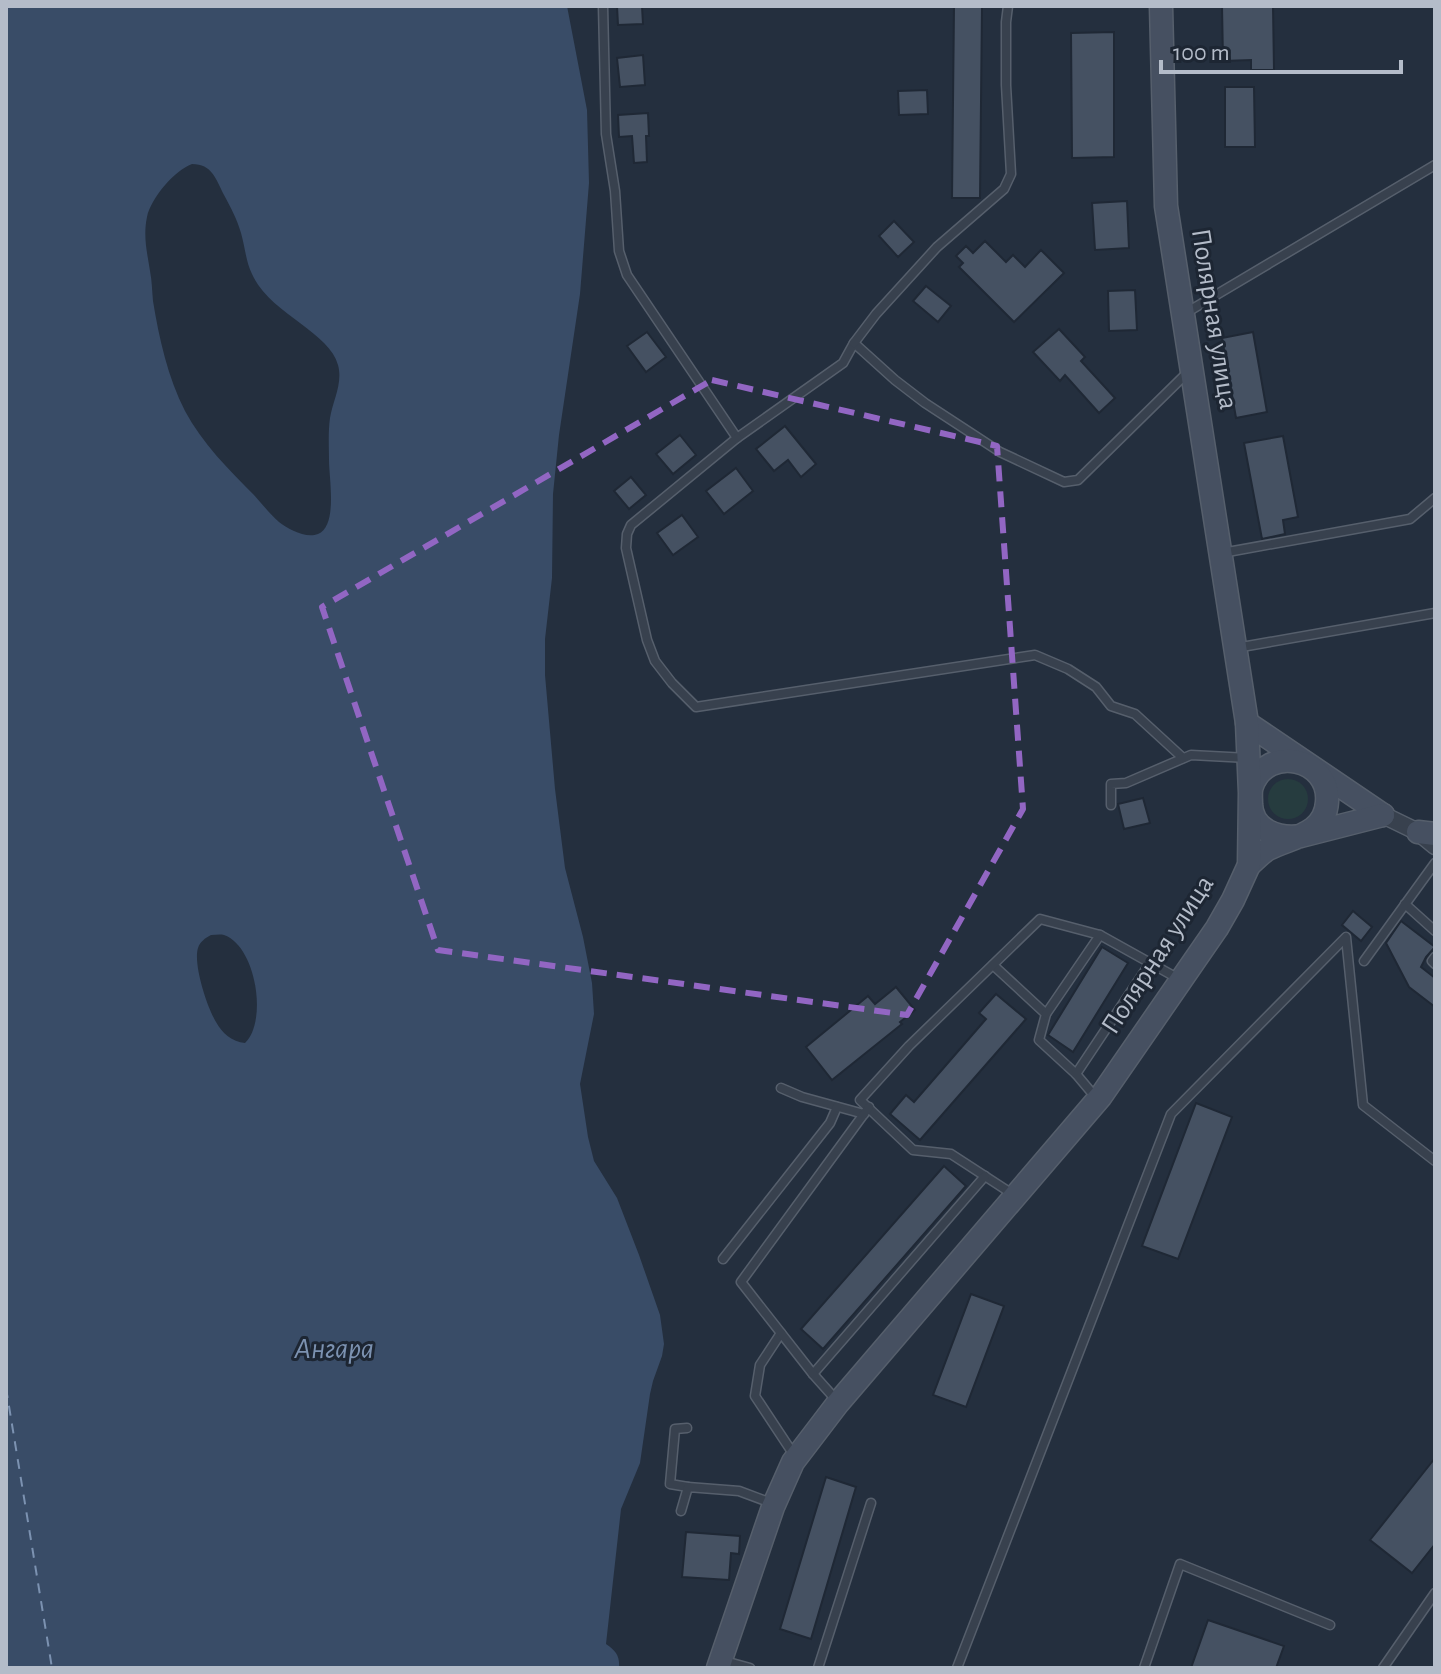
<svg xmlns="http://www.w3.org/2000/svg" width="1441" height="1674" viewBox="0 0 1441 1674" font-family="'Alegreya Sans',sans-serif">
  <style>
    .green { fill: #263c3f }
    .water { fill: #394c67; fill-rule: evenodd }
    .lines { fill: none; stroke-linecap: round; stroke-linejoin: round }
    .ferry { stroke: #7c92b1; stroke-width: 2; stroke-dasharray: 10 8; stroke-linecap: butt }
    .building { fill: #455162; stroke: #1f2835; stroke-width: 2 }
    .lane-casing { stroke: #565f6c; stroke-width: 11 }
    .street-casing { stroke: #565f6c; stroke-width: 19 }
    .secondary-casing { stroke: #565f6c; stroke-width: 25 }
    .lane { stroke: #38414e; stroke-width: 8 }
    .street { stroke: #38414e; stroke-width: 16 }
    .secondary { stroke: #465061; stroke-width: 22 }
    .marked { fill: none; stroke: #9266c3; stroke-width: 6; stroke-dasharray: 16 10; stroke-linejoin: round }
    .labels { text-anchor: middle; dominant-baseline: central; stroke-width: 6; stroke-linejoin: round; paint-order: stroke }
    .street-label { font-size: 28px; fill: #b4bcc9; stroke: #1d2633 }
    .water-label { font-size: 30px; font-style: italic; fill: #7c92b1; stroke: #1d2633 }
  </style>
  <rect width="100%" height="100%" fill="#242f3e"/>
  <!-- green -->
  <circle class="green" cx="1288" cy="799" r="20"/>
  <!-- water -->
  <path class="water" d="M6 6H567L587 110 589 183 580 294 559 435 553 494 552 578 545 639V675L555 789 565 868 583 937 592 983 594 1014 580 1084 588 1137 594 1161 617 1198 639 1255 660 1315 664 1344 662 1356 653 1381 650 1394 640 1463 621 1509 606 1644C616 1651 620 1656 619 1668H6ZM192 164C212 164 216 179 224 195 231 208 237 219 241 233 245 247 246 262 252 274 269 313 330 332 338 365 343 383 333 400 330 418 328 432 329 447 329 460 329 478 338 526 318 534 306 539 288 529 279 522 270 514 262 504 254 495 229 470 202 443 185 411 168 378 159 338 153 301 152 291 152 281 150 271 147 252 143 236 147 217 151 198 174 171 192 164ZM211 935C215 935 220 934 224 935 256 946 268 1021 245 1043 232 1042 222 1033 216 1022 207 1007 193 964 198 948 200 942 205 938 211 935Z"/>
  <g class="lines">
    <!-- ferry -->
    <path class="ferry" d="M6 1388 52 1668"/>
  </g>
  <!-- building -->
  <g class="building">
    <path d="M617 6H642L643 24 618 25Z"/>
    <path d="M954 6H982L980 198H952Z"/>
    <path d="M1222 6H1273L1274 70H1251V60L1223 61Z"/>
    <path d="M1114 32V157L1072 158 1071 33Z"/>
    <path d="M643 55 645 85 620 87 617 58Z"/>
    <path d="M1225 87H1254L1255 147H1225Z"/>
    <path d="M927 90 928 114 899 115 898 91Z"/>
    <path d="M648 113 649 136H646L647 162 634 163 632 136 619 137 618 115Z"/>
    <path d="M1127 201 1129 248 1095 250 1092 203Z"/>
    <path d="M894 221 914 242 898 257 879 236Z"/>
    <path d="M985 241 1006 262 1013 255 1025 267 1041 250 1064 273 1014 322 959 267 963 263 956 256 966 246 973 253Z"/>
    <path d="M926 286 951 306 938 322 913 301Z"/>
    <path d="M1135 290 1137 330 1109 331 1108 291Z"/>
    <path d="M1059 329 1085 357 1081 361 1115 398 1099 413 1065 375 1060 381 1033 352Z"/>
    <path d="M647 332 666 357 646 372 627 346Z"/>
    <path d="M1253 332 1267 412 1236 418 1222 338Z"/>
    <path d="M785 426 816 464 801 477 788 460 774 471 756 449Z"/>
    <path d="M680 435 696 455 673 474 656 454Z"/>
    <path d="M1283 436 1298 517 1283 520 1285 534 1262 539 1244 443Z"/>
    <path d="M736 468 753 491 724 514 706 491Z"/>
    <path d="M631 477 646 495 629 509 614 491Z"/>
    <path d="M682 515 698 537 673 555 657 533Z"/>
    <path d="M1143 798 1150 823 1124 829 1118 804Z"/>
    <path d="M1353 911 1372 927 1361 941 1342 925Z"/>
    <path d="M1401 921 1435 947 1426 957 1421 967 1435 978V1007L1409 987 1386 943Z"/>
    <path d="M1102 947 1128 963 1073 1052 1048 1035Z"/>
    <path d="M896 987 915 1010 900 1022 902 1024 832 1080 806 1047 868 996 875 1004Z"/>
    <path d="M996 994 1026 1019 920 1140 890 1114 906 1095 914 1102 986 1019 979 1013Z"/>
    <path d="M1196 1103 1232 1117 1178 1259 1142 1246Z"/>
    <path d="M944 1166 966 1186 823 1349 801 1329Z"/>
    <path d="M971 1294 1004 1306 966 1407 933 1395Z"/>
    <path d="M1435 1458V1544L1412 1573 1370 1540Z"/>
    <path d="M826 1477 856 1487 811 1639 780 1629Z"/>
    <path d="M686 1532 740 1536 739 1554 731 1553 729 1580 682 1577Z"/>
    <path d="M1208 1620 1284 1646 1276 1668H1191Z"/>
  </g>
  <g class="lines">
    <defs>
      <g id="lane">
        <path d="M603 6 606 134 615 191 619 251 627 275 737 438 843 363 854 343 895 380 925 403 1000 452 1064 482 1078 480 1188 372"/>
        <path d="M1184 314 1435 165"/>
        <path d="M854 343 876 314 937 247 1004 189 1011 174 1006 85V22L1008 6"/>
        <path d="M737 438 631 525 627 534 626 548 647 640 655 661 672 683 696 707 1035 655 1068 669 1096 687 1111 706 1135 714 1183 758"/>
        <path d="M1222 553 1410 519 1435 498"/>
        <path d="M1236 648 1435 613"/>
        <path d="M1111 805V784L1126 783 1191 755 1248 758"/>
        <path d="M1405 904 1435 931"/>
        <path d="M1435 957 1432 961 1435 964"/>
        <path d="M1364 961 1435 863"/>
        <path d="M993 965 1046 1014 1039 1040 1076 1074"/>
        <path d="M1046 1014 1100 935"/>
        <path d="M781 1088 802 1097 864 1114"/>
        <path d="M1097 1099 1076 1074 1150 963"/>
        <path d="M1014 1195 951 1154 913 1150 860 1100 909 1046 1040 919 1100 935 1179 979"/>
        <path d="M723 1259 830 1123 837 1107"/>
        <path d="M781 1333 760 1365 755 1396 796 1458"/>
        <path d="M813 1374 985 1176"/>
        <path d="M838 1402 813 1374 741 1282 869 1107"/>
        <path d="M687 1428 675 1429 670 1484 688 1487"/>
        <path d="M681 1511 688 1487 739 1491 774 1504"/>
        <path d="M721 1660 750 1668"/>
        <path d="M818 1668 871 1503"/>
        <path d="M957 1668 1171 1114 1346 937 1363 1105 1435 1161"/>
        <path d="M1144 1668 1180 1564 1330 1625"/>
        <path d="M1383 1668 1435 1593"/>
      </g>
      <path id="street" d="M1383 815 1418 832 1435 846"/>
      <g id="secondary">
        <path d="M1247 723 1383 815"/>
        <path d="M1418 832 1435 834"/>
        <path d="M1249 865C1255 860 1261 853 1268 849 1291 837 1325 835 1327 802 1331 758 1267 744 1252 786 1250 791 1251 798 1251 804 1252 831 1279 839 1301 836L1383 815"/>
        <path d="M718 1668 773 1507 793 1462 838 1403 1101 1096 1217 928 1233 900 1249 865 1250 793 1247 723 1166 206 1161 6"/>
      </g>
    </defs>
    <!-- lane casing -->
    <use href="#lane" class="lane-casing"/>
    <!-- street casing -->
    <use href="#street" class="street-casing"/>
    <!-- secondary casing -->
    <use href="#secondary" class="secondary-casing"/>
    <!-- lane -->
    <use href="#lane" class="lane"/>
    <!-- street -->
    <use href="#street" class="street"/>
    <!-- secondary -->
    <use href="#secondary" class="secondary"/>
  </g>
  <!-- marked area -->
  <path class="marked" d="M712 380 997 446 1023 809 907 1015 438 950 322 607Z"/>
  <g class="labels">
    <!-- street labels -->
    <g class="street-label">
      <text transform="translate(1214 319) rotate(81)">Полярная улица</text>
      <text transform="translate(1158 955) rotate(-57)">Полярная улица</text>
    </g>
    <!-- water labels -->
    <g class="water-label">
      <text x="334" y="1349">Ангара</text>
    </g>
  </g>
  <!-- border -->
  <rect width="1441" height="1674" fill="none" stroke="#b4bcc9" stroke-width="16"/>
  <!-- scale -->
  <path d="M1161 60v12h240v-12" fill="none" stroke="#b4bcc9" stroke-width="4"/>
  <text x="1173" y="60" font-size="24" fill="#b4bcc9" stroke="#1d2633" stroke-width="6" paint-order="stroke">100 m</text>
</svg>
